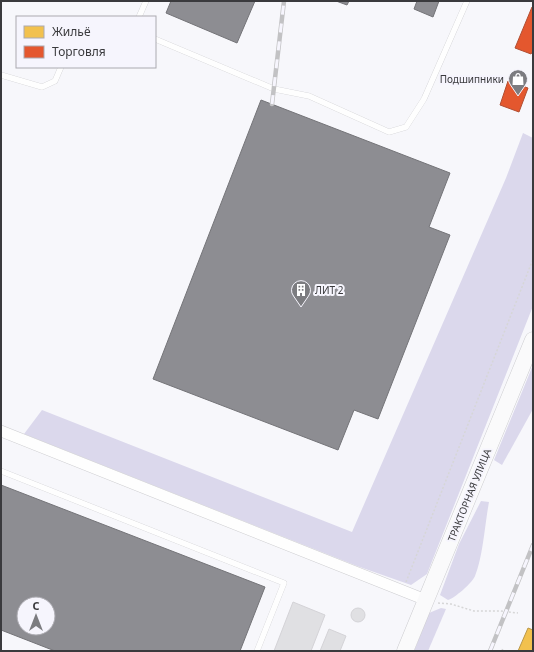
<svg xmlns="http://www.w3.org/2000/svg" width="534" height="652" viewBox="0 0 534 652" font-family="'Noto Sans',sans-serif">
  <style>
    .green { fill: #dbd8ec }
    .homes { fill: #f2c14e; stroke: #bb9849 }
    .shops { fill: #e4572e; stroke: #b14e32 }
    .industry { fill: #8d8d92; stroke: #747478; fill-rule: evenodd }
    .building { fill: #e0e0e3; stroke: #d4d3d7 }
    .lines { fill: none; stroke-linecap: round; stroke-linejoin: round }
    .lane-casing { stroke: #cdcdd0; stroke-width: 6 }
    .street-casing { stroke: #cdcdd0; stroke-width: 12 }
    .secondary-casing { stroke: #cdcdd0; stroke-width: 17 }
    .path { stroke: #d6d6d7; stroke-width: 1.5; stroke-dasharray: 2 2; stroke-linecap: butt }
    .lane { stroke: #fefefe; stroke-width: 5.5 }
    .street { stroke: #fefefe; stroke-width: 11 }
    .secondary { stroke: #fafafb; stroke-width: 16 }
    .rail-casing { stroke: #c2c2c4; stroke-width: 4.5 }
    .rail { stroke: #f6f5fd; stroke-width: 3; stroke-dasharray: 9; stroke-linecap: butt }
    .labels { text-anchor: middle; dominant-baseline: central; stroke-width: 4; stroke-linejoin: round; paint-order: stroke }
    .poi-label { font-size: 10px; fill: #3a3a3d; stroke: #f6f5fd; text-anchor: end }
    .street-label { font-size: 10px; fill: #3a3a3d; stroke: #f6f5fd }
  </style>
  <rect width="100%" height="100%" fill="#f7f7fb"/>
  <!-- green -->
  <g class="green">
    <path d="M523 133 533 138V306L427 574 411 585 357 566 24 434 42 410 352 532 506 178Z"/>
    <path d="M533 365V409L502 465 494 460Z"/>
    <path d="M481 501 489 502C485 523 483 557 475 576 472 583 455 598 448 600L440 595 459 544Z"/>
    <path d="M441 608 446 609 428 651H414L429 613Z"/>
  </g>
  <!-- homes -->
  <path class="homes" d="M528 628 533 630V651H518Z"/>
  <!-- shops -->
  <g class="shops">
    <path d="M532 7H533V51L531 54 515 48Z"/>
    <path d="M508 81 528 88 519 112 500 105Z"/>
  </g>
  <!-- industry -->
  <g class="industry">
    <path d="M171 1H255L237 43 166 13Z"/>
    <path d="M336 1H349L347 5Z"/>
    <path d="M417 1H439L433 17 414 9Z"/>
    <path d="M261 100 450 173 429 227 450 235 378 419 354 410 338 450 153 379Z"/>
    <path d="M1 485 265 587 240 651H55L1 630ZM24 604H48V628H24Z"/>
  </g>
  <!-- building -->
  <g class="building">
    <path d="M293 602 325 615 311 651H274Z"/>
    <circle cx="358" cy="615" r="7"/>
    <path d="M329 629 346 636 340 651H320Z"/>
  </g>
  <g class="lines">
    <defs>
      <g id="lane">
        <path d="M139 17 146 1"/>
        <path d="M155 39 274 89 309 96 389 132 406 127 424 99 467 1"/>
        <path d="M1 75 42 87 55 81 61 67"/>
        <path d="M1 471 284 583 257 651"/>
      </g>
      <path id="street" d="M1 431 426 600"/>
      <path id="secondary" d="M405 651 533 340"/>
    </defs>
    <!-- lane casing -->
    <use href="#lane" class="lane-casing"/>
    <!-- street casing -->
    <use href="#street" class="street-casing"/>
    <!-- secondary casing -->
    <use href="#secondary" class="secondary-casing"/>
    <!-- path -->
    <g class="path">
      <path d="M406 582 533 259"/>
      <path d="M438 603 451 604 474 611H500L518 613"/>
      <path d="M502 651 503 648"/>
    </g>
    <!-- lane -->
    <use href="#lane" class="lane"/>
    <!-- street -->
    <use href="#street" class="street"/>
    <!-- secondary -->
    <use href="#secondary" class="secondary"/>
    <defs>
      <g id="rail">
        <path d="M272 104 284 1"/>
        <path d="M490 651 533 545"/>
      </g>
    </defs>
    <!-- rail casing -->
    <use href="#rail" class="rail-casing"/>
    <!-- rail -->
    <use href="#rail" class="rail"/>
  </g>
  <!-- icons -->
  <defs>
    <symbol id="shop-pin" viewBox="-11 -11 22 30"><path d="M0 17L-7.5 6A9.5 9.5 0 1 1 7.5 6Z" fill="#7c7c80" stroke="#f6f5fd"/><path d="M-5-2.5h2.3a2.7 3.5 0 0 1 5.4 0H5L5.5 6h-11ZM-1.5-2.5h3a1.5 2.3 0 0 0-3 0Z" fill="#fff"/></symbol>
    <symbol id="building-pin" viewBox="-11 -11 22 30"><path d="M0 17L-7.5 6A9.5 9.5 0 1 1 7.5 6Z" fill="#7c7c80" stroke="#f6f5fd"/><path d="M-4-6H4V6H1V3H-1V6H-4ZM-2.5-4.3h1.7v1.8h-1.7ZM.8-4.3h1.7v1.8H.8ZM-2.5-1h1.7V.8h-1.7ZM.8-1h1.7V.8H.8Z" fill="#fff"/></symbol>
  </defs>
  <g fill-rule="evenodd">
    <use href="#shop-pin" x="507" y="68" width="22" height="30"/>
    <use href="#building-pin" x="290" y="279" width="22" height="30"/>
  </g>
  <g class="labels">
    <!-- poi labels -->
    <g class="poi-label">
      <text x="504" y="79">Подшипники</text>
      <text x="315" y="290" text-anchor="start">ЛИТ 2</text>
    </g>
    <!-- street labels -->
    <g class="street-label">
      <text transform="translate(469 495) rotate(-68)">ТРАКТОРНАЯ УЛИЦА</text>
    </g>
  </g>
  <!-- border -->
  <rect width="534" height="652" fill="none" stroke="#3a3a3d" stroke-width="4"/>
  <!-- legend -->
  <rect x="16" y="16" width="140" height="52" fill="#f6f5fd" stroke="#abaab0"/>
  <rect x="24" y="26" width="20" height="12" fill="#f2c14e" stroke="#abaab0"/>
  <text x="52" y="36" font-size="12" fill="#3a3a3d">Жильё</text>
  <rect x="24" y="46" width="20" height="12" fill="#e4572e" stroke="#abaab0"/>
  <text x="52" y="56" font-size="12" fill="#3a3a3d">Торговля</text>
  <!-- north arrow -->
  <g transform="translate(36 616)"><circle r="19" fill="#f6f5fd" stroke="#abaab0"/>
  <path d="M0-3L7 15L0 10L-7 15Z" fill="#7c7c80"/>
  <text y="-6" font-size="11" font-weight="bold" text-anchor="middle" fill="#3a3a3d">С</text>
  </g>
</svg>
